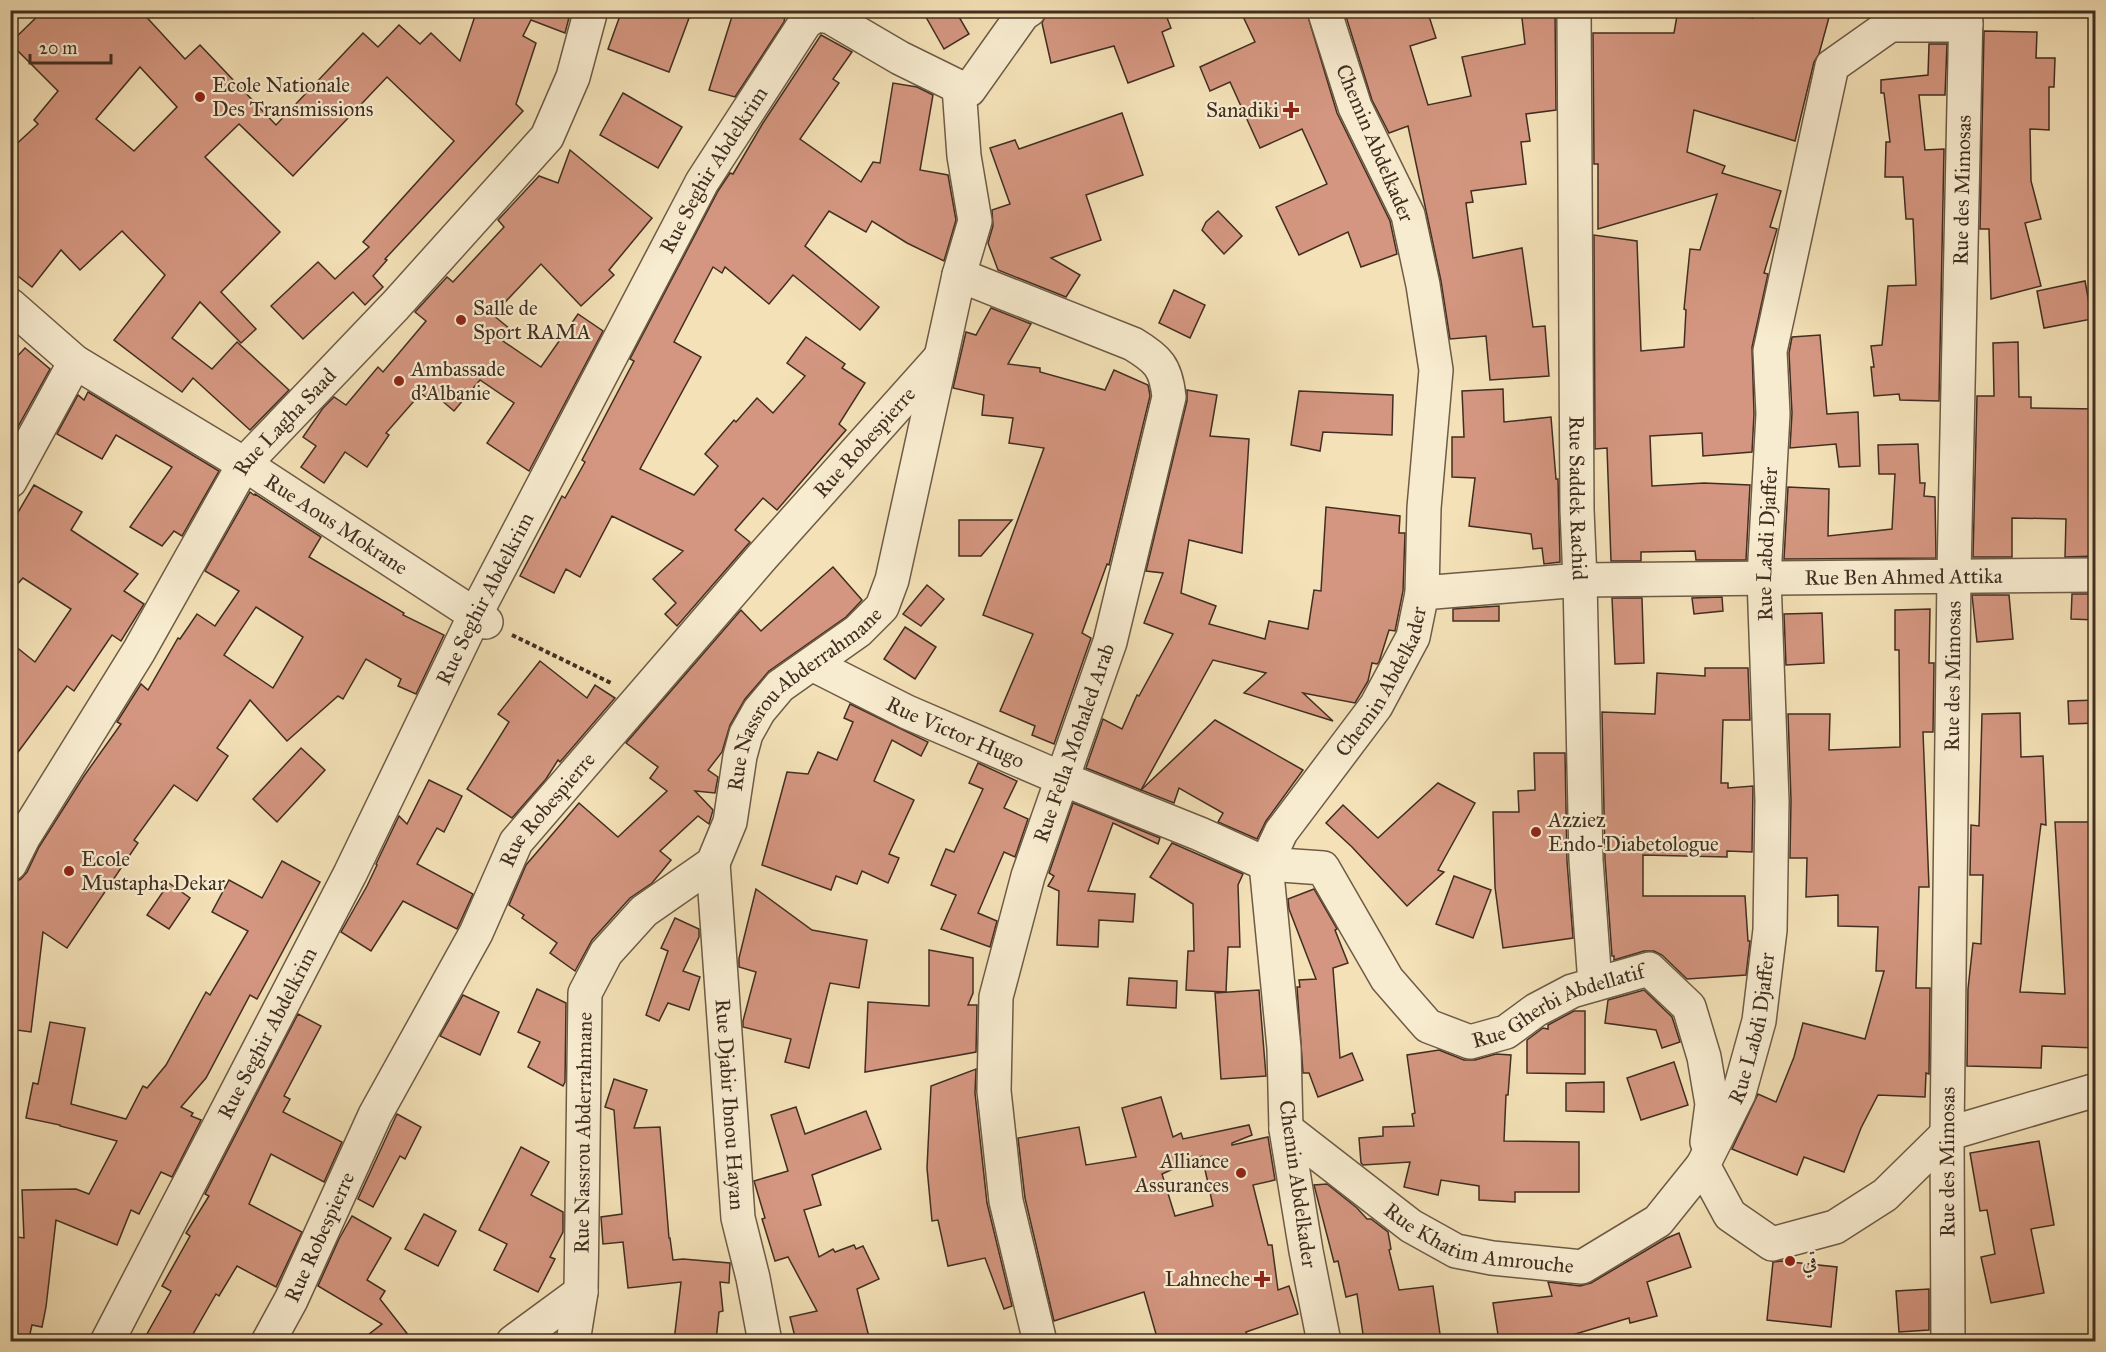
<svg xmlns="http://www.w3.org/2000/svg" width="2106" height="1352" viewBox="0 0 2106 1352" font-family="'IM FELL Great Primer',Amiri,serif">
  <style>
    .building { fill: #d49680; stroke: #412e21; stroke-width: 1.5; fill-rule: evenodd }
    .lines { fill: none; stroke-linecap: round; stroke-linejoin: round }
    .minor-casing { stroke: #6e5b46; stroke-width: 36 }
    .path { stroke: #412e21; stroke-width: 4; stroke-dasharray: 4.5 3; stroke-linecap: butt }
    .minor { stroke: #f8ecd0; stroke-width: 33 }
    .poi-dot { fill: #8f2418; stroke: #f8ecd0; stroke-width: 2 }
    .labels { text-anchor: middle; dominant-baseline: central; stroke-width: 4.5; stroke-linejoin: round; paint-order: stroke }
    .poi-label { font-size: 21px; fill: #412e21; stroke: #f8ecd0; text-anchor: start }
    .street-label { font-size: 21px; fill: #412e21; stroke: #f8ecd0 }
  </style>
  <rect width="100%" height="100%" fill="#f4e1b7"/>
  <filter id="stains"><feTurbulence type="fractalNoise" baseFrequency=".00333" numOctaves="4"/><feColorMatrix values="0 0 0 0 .2 0 0 0 0 .09 0 0 0 0 .02 0 0 0 .5 -.17"/></filter>
  <radialGradient id="worn" r=".72"><stop offset=".6" stop-color="#630" stop-opacity="0"/><stop offset="1" stop-color="#630" stop-opacity=".3"/></radialGradient>
  <!-- building -->
  <g class="building">
    <path d="M44 10H140L185 59 200 45 276 125 363 33 378 47 399 25 420 44 431 33 460 61 477 10H571L565 33 531 20 523 36 536 43 516 104 523 111 385 259 387 260 373 276 383 287 365 305 353 292 303 339 271 306 318 262 335 279 369 247 363 242 454 141 387 77 293 176 239 124 205 157 280 232 221 292 256 329 241 343 200 302 172 338 212 369 237 342 289 390 250 430 193 378 182 392 114 340 165 275 122 231 80 270 61 250 32 287 10 270V150L38 124 34 120 58 91 10 43ZM140 67 177 107 134 151 96 119Z"/>
    <path d="M622 10H692L669 72 608 49Z"/>
    <path d="M734 10H786L784 22 735 97 709 90Z"/>
    <path d="M922 10H955L969 34 944 49Z"/>
    <path d="M1056 10H1164L1171 28 1162 32 1174 66 1128 83 1114 46 1051 63 1042 23 1046 15Z"/>
    <path d="M1240 10H1306L1337 113 1390 221 1397 254 1361 267 1348 232 1299 255 1276 207 1327 184 1302 129 1260 148 1230 82 1210 91 1200 67 1255 42Z"/>
    <path d="M1344 10H1427L1436 38 1410 46 1428 105 1471 96 1462 57 1525 44 1521 10H1555L1556 110 1526 114 1530 141 1521 142 1526 184 1471 191 1473 202 1466 203 1473 258 1522 248 1533 327 1545 326 1549 376 1490 380 1486 336 1450 339 1441 281 1408 126 1389 133 1372 100Z"/>
    <path d="M1678 10H1707L1753 18 1752 10H1831L1819 54 1814 62 1795 141 1694 110 1687 152 1725 166 1722 173 1781 191 1770 227 1777 229 1764 273 1768 274 1752 347 1754 414 1752 452 1703 456 1702 433 1650 436 1652 486 1704 483 1750 485 1746 560H1696L1695 551 1641 552V561H1611L1607 448 1595 449 1594 235 1637 241 1641 351 1684 347 1686 310 1684 309 1690 249 1700 250 1717 194 1598 229V164H1594L1593 33H1674Z"/>
    <path d="M1984 31 2037 32 2036 58H2055L2054 87H2049V130L2030 129 2031 181 2041 219 2025 223 2041 286 1991 299 1989 229H1980Z"/>
    <path d="M821 35 852 52 833 79 839 83 800 139 861 182 873 162 880 163 893 83 917 87 933 95 920 170 948 175 956 220 944 261 907 243 872 221 866 232 829 211 805 246 879 307 860 330 793 275 769 304 725 267 722 273 713 267 674 342 701 357 640 469 694 495 718 466 705 454 734 420 736 422 757 398 773 413 805 376 787 363 806 337 845 364 842 368 865 383 839 424 846 430 777 510 763 498 735 530 750 542 677 626 665 614 676 603 653 579 683 551 612 516 580 577 566 569 554 593 520 576 562 496 565 498 585 462 582 460 634 361 630 359 718 191 730 173 733 174 763 123Z"/>
    <path d="M1929 44H1947L1945 95H1919L1925 150 1944 149 1939 401 1900 400 1899 394 1874 396 1871 367H1874L1871 346 1882 345 1888 286 1916 285 1913 219H1906L1903 177H1885L1886 142H1890L1884 93H1881V80L1928 75Z"/>
    <path d="M623 93 682 127 658 168 600 135Z"/>
    <path d="M1122 113 1143 175 1086 195 1101 240 1051 258 1080 275 1066 297 998 270 988 243 993 226 992 210 1010 204 990 148 1015 140 1019 149Z"/>
    <path d="M570 150 652 218 609 270 614 275 581 306 541 264 493 315 510 329 503 341 541 367 578 314 603 331 529 471 487 443 514 403 480 380 454 411 433 393 428 399 421 393 386 433 389 435 367 467 345 452 324 483 301 467 316 446 303 437 323 408 334 397 346 405 378 367 383 372 426 321 415 312 447 277 453 282 504 227 498 220 539 176 558 183Z"/>
    <path d="M1218 211 1242 236 1224 254 1202 230 1206 222Z"/>
    <path d="M2085 281 2092 319 2044 328 2037 291Z"/>
    <path d="M1174 290 1205 305 1190 338 1159 323Z"/>
    <path d="M991 308 1031 324 1008 364 1040 368V372L1105 390 1114 370 1148 385 1149 390 1150 396 1109 565 1107 564 1082 633 1091 638 1054 744 1032 735 1035 726 1000 711 1033 634 983 615 1044 448 1009 443 1013 418 982 415 984 395 953 388 966 332 976 335Z"/>
    <path d="M1820 335 1827 414 1858 412 1860 466 1839 467 1836 444 1790 448 1792 413 1789 353 1792 337Z"/>
    <path d="M2018 342 2019 397H2031V408L2096 409V556L2065 557 2066 519 2012 518V557H1973L1977 396H1994L1993 343Z"/>
    <path d="M25 348 50 369 10 441V364Z"/>
    <path d="M1503 389 1504 422 1551 417 1556 479H1558L1560 562 1544 564 1542 548 1533 549 1531 534 1469 526 1475 478 1452 477V437H1464L1462 391Z"/>
    <path d="M1187 390 1217 395 1210 436 1249 439 1242 553 1189 540 1181 593 1216 606 1209 624 1265 639 1269 621 1308 629 1314 590 1321 591 1326 507 1400 516 1399 533H1405L1403 591 1395 631 1389 630 1379 662 1377 664 1372 663 1368 681 1355 703 1303 693 1333 721 1244 693 1266 673 1213 660 1141 790 1086 768 1103 719 1122 729 1137 695 1139 696 1173 634 1144 623 1163 573 1146 571 1187 401Z"/>
    <path d="M1299 391 1393 395 1392 435 1323 432 1320 451 1291 445Z"/>
    <path d="M88 392 219 471 182 536 174 531 162 546 130 527 172 467 116 435 102 459 57 434 78 395 84 400Z"/>
    <path d="M1918 444 1920 483H1925L1924 496 1935 497 1936 558 1784 559 1788 487 1829 489 1828 536 1892 529 1895 474H1879L1878 445Z"/>
    <path d="M34 485 82 512 71 530 138 574 124 591 144 604 121 641 112 635 74 691 67 686 10 763V642L35 662 71 609 23 578 10 592V526Z"/>
    <path d="M250 492 254 495 255 494 321 537 309 557 404 613 403 615 444 635 416 694 398 686 401 679 366 659 343 699 338 696 287 741 250 700 217 748 228 756 197 801 174 785 134 840 138 843 67 948 43 932 31 1032 10 1029V885L21 879 27 872 39 847 84 776 121 724 117 722 141 684 148 690 178 638 180 639 197 614 215 626 239 591 205 571ZM256 607 303 637 273 688 224 655Z"/>
    <path d="M959 520H1012L981 556H959Z"/>
    <path d="M833 567 862 600 846 617 769 671 745 699 730 725 722 752 708 770 718 777 715 793 695 791 713 810 709 824 698 816 660 851 671 860 652 883 630 898 592 940 575 971 550 953 557 943 522 918 524 915 509 905 526 865 579 803 618 837 667 791 650 778 658 767 626 743 741 610 761 631Z"/>
    <path d="M927 585 944 599 921 626 903 614Z"/>
    <path d="M2072 594H2096V620L2071 619Z"/>
    <path d="M1972 595H2009L2013 639 1977 642Z"/>
    <path d="M1722 597 1723 611 1694 614 1692 598Z"/>
    <path d="M1612 598H1642L1644 663 1615 664Z"/>
    <path d="M1499 606V621H1453V609Z"/>
    <path d="M1930 609 1929 663H1934L1933 732H1923L1929 887H1919L1916 988H1930L1929 1074 1926 1073 1925 1097 1878 1095 1861 1128 1844 1172 1804 1157 1797 1175 1732 1149 1758 1094 1776 1102 1794 1057 1803 1023 1865 1039 1884 971H1876L1878 927 1838 926V895L1806 897 1807 858H1790L1791 800 1788 714H1830L1829 750 1900 747 1899 650H1895V610Z"/>
    <path d="M1822 613 1824 663 1786 665 1784 614Z"/>
    <path d="M905 627 936 647 915 679 884 659Z"/>
    <path d="M540 661 587 698 595 685 615 698 560 762 558 760 546 779 512 818 467 789 509 722 498 714Z"/>
    <path d="M1705 668H1748L1750 720H1723L1721 783H1728V788L1753 786 1752 852 1727 851V857L1643 855V896H1745L1748 941H1750L1746 975 1687 979 1662 955 1654 951H1644L1614 960V956H1612L1605 859 1602 712 1655 714 1657 673 1705 676Z"/>
    <path d="M2096 700V723L2069 724 2068 701Z"/>
    <path d="M850 704 928 742 921 756 892 740 874 781 914 800 889 854 899 858 888 883 862 871 857 884 836 876 831 890 762 865 787 772 808 774 818 752 837 760 853 722 844 718Z"/>
    <path d="M2020 713 2021 757 2043 756 2046 825 2041 824 2020 992 2065 994 2055 822H2096V1048L2042 1046 2041 1068 1967 1066 1968 989 1973 943 1981 944 1983 875H1970L1971 825 1979 826 1982 714Z"/>
    <path d="M1215 720 1303 770 1266 821 1257 839 1218 822 1223 813 1179 788 1174 803 1141 790Z"/>
    <path d="M301 748 325 770 277 822 253 799Z"/>
    <path d="M1534 753H1565L1567 861 1573 938 1503 948 1495 887 1493 812H1519L1518 791 1535 790Z"/>
    <path d="M978 763 1017 781 1004 808 1028 819 1015 857 1004 852 978 913 997 921 990 947 941 929 956 895 931 885 946 849 954 852 983 789 969 783Z"/>
    <path d="M429 780 462 796 444 832 437 828 417 864 473 894 457 929 403 901 371 951 341 932 367 886 377 865 376 864 399 816 407 824Z"/>
    <path d="M1438 783 1475 803 1438 870 1444 872 1407 906 1352 847 1326 823 1343 805 1378 838Z"/>
    <path d="M1073 803 1160 838 1158 844 1113 823 1088 891 1135 894 1133 922 1099 920 1098 947 1057 945 1059 891 1048 886 1054 876 1049 873Z"/>
    <path d="M1172 843 1243 874 1238 885 1240 947H1228L1226 992 1186 990 1188 951H1194L1193 904 1150 877Z"/>
    <path d="M282 861 320 882 257 999 250 995 206 1078 181 1107 193 1113 191 1116 201 1120 172 1177 161 1172 139 1214 131 1210 117 1245 56 1220 46 1307 42 1327 32 1325 29 1338 10 1334V1236L24 1238 22 1190 76 1189 89 1194 117 1141 60 1126V1125L26 1118 33 1083 38 1084 50 1022 85 1028 71 1104 126 1119 143 1086 147 1088 166 1065 206 992 210 995 248 931 212 912 229 880 262 898Z"/>
    <path d="M1454 876 1491 890 1473 938 1436 924Z"/>
    <path d="M169 883 190 898 169 929 147 915Z"/>
    <path d="M756 889 812 930 867 940 859 988 830 983 809 1068 785 1062 791 1039 743 1027V1021L756 972 739 967V958Z"/>
    <path d="M1314 889 1337 929 1335 930 1348 963 1333 968 1340 1058 1352 1053 1363 1080 1318 1097 1309 1073H1303L1297 987H1300L1299 980 1316 979 1289 909 1288 899Z"/>
    <path d="M675 918 699 929V937L683 971 700 977 689 1010 668 1003 659 1021 646 1015 668 951 661 948Z"/>
    <path d="M929 950 973 958V993L968 1005H977L976 1052 865 1072 868 1002 929 1006Z"/>
    <path d="M1129 978 1177 981 1176 1008 1127 1005Z"/>
    <path d="M537 989 566 1003 565 1082 563 1086 528 1067 540 1042 518 1032Z"/>
    <path d="M1259 990 1266 1076 1221 1079 1215 993Z"/>
    <path d="M1644 990 1672 1017 1680 1042 1662 1048 1656 1030 1605 1023 1608 1000Z"/>
    <path d="M463 995 499 1012 480 1055 440 1036Z"/>
    <path d="M1574 1011H1585V1074L1527 1073V1040L1543 1028 1548 1029V1025Z"/>
    <path d="M298 1014 321 1026 284 1096 290 1099 283 1112 342 1142 324 1182 271 1154 249 1204 302 1232 276 1287 237 1266 219 1296 216 1294 189 1341H143L171 1291 162 1286 190 1236 186 1233 209 1196 205 1194Z"/>
    <path d="M1439 1050 1464 1060H1475L1496 1054 1511 1055 1508 1095H1506L1504 1141 1579 1142V1192H1515V1202L1479 1200V1186L1441 1180 1438 1195 1404 1187 1410 1162 1363 1165 1361 1163 1359 1138 1383 1136V1127L1414 1126 1412 1114 1415 1113 1407 1055Z"/>
    <path d="M1674 1062 1688 1105 1641 1120 1627 1078Z"/>
    <path d="M976 1069 975 1093 987 1203 1012 1306 1004 1309 985 1258 948 1266 938 1220 932 1221 927 1168 931 1086Z"/>
    <path d="M614 1079 647 1090 634 1128 660 1127 669 1238H670L673 1260 683 1259 730 1263 729 1283 720 1282 723 1311 719 1312 716 1341H674L681 1282 628 1288 623 1242 603 1244 601 1217 622 1214 614 1110 605 1107Z"/>
    <path d="M1604 1082V1112L1566 1111V1083Z"/>
    <path d="M1161 1097 1173 1137 1181 1133 1183 1139 1249 1125 1252 1135 1232 1143V1145L1268 1137 1275 1180 1253 1185 1268 1245H1272L1278 1290 1289 1286 1298 1314 1246 1332 1249 1341H1158L1144 1292 1054 1321 1025 1198 1018 1138 1079 1127 1086 1165 1136 1157 1122 1108ZM1202 1156 1213 1206 1175 1216 1162 1174Z"/>
    <path d="M796 1107 805 1134 866 1111 881 1149 812 1175 821 1205 804 1210 819 1257 833 1249 835 1252 854 1245 856 1249 863 1246 879 1279 857 1289 870 1341H796L790 1317 817 1311 788 1257 775 1261 762 1219 765 1218 754 1181 788 1171 771 1115Z"/>
    <path d="M397 1114 421 1127 405 1159 400 1156 373 1207 358 1199Z"/>
    <path d="M2039 1141 2054 1225 2031 1229 2044 1293 1991 1303 1981 1257 1995 1254 1987 1210 1980 1211 1970 1153Z"/>
    <path d="M521 1147 549 1162 531 1195 563 1212V1232L550 1257 555 1259 538 1292 494 1270 507 1244 479 1230Z"/>
    <path d="M1327 1184 1357 1208 1367 1219H1371L1388 1232 1391 1249 1389 1250 1399 1290 1433 1286 1441 1341H1364L1357 1294 1346 1297 1338 1261 1334 1262 1314 1185Z"/>
    <path d="M424 1214 456 1231 438 1266 405 1249Z"/>
    <path d="M352 1216 391 1238 367 1280 385 1291 380 1299 413 1341H360L382 1324 318 1286 339 1239Z"/>
    <path d="M1679 1233 1691 1267 1647 1282 1657 1316 1630 1323 1629 1318 1552 1341H1499L1493 1303 1552 1296 1548 1282 1580 1286 1591 1283 1667 1238Z"/>
    <path d="M1781 1261 1837 1267 1831 1327 1767 1320 1773 1262Z"/>
    <path d="M1929 1289V1330L1899 1332 1896 1291Z"/>
  </g>
  <g class="lines">
    <defs>
      <g id="minor">
        <path id="s1" d="M1574 10 1577 510 1580 580 1586 860 1595 984"/>
        <path d="M959 275 1133 344C1158 359 1166 367 1169 397L1110 642 1028 876 996 997 994 1091 1006 1201 1040 1342"/>
        <path id="s2" d="M10 305 75 362 244 464 486 622"/>
        <path d="M10 481 75 362"/>
        <path id="s3" d="M1422 593 1580 580 2096 575"/>
        <path id="s4" d="M812 664 907 712 1063 779 1200 834 1266 864 1323 868 1387 979 1428 1026 1470 1042 1506 1032 1536 1010 1572 991 1649 969 1689 1007 1704 1057 1712 1104 1707 1142"/>
        <path id="s5" d="M713 863 738 1218 753 1278 765 1342"/>
        <path id="s6" d="M10 864 23 838 139 651 244 464 395 306 547 137 573 77 591 10"/>
        <path id="s7" d="M1286 1129 1411 1226 1456 1251 1492 1258 1582 1267 1658 1221 1703 1165 1730 1215 1772 1244 1835 1227 1885 1195 1947 1134 2096 1090"/>
        <path id="s8" d="M1703 1165 1739 1093 1759 1021 1770 930 1772 801 1764 578 1773 414 1770 351 1832 66 1890 25H1966"/>
        <path id="s9" d="M107 1342 350 874 475 615 702 182 805 23 816 15 830 17 900 58 959 87"/>
        <path id="s10" d="M268 1342 291 1300 375 1115 476 933 516 842 762 557 940 358"/>
        <path d="M513 1342 581 1292"/>
        <path id="s11" d="M573 1342 581 1292 585 993 606 953 644 911 713 863 730 822 740 756 746 734 759 711 780 686 858 631 882 607 892 580 959 275 975 221 964 156 959 87 969 90 1023 14 1029 10"/>
        <path id="s12" d="M1324 1342 1306 1251 1286 1129 1284 1048 1266 864 1281 832 1376 706 1413 637 1422 593 1424 508 1436 370 1423 285 1408 215 1355 107 1324 10"/>
        <path id="s13" d="M1948 1342 1947 1134 1954 575 1966 10"/>
      </g>
    </defs>
    <!-- minor casing -->
    <use href="#minor" class="minor-casing"/>
    <!-- path -->
    <path class="path" d="M512 635 613 684"/>
    <!-- minor -->
    <use href="#minor" class="minor"/>
  </g>
  <!-- markers -->
  <g class="poi-dot">
    <circle cx="200" cy="97" r="6"/>
    <path d="M1288 101h6v6h6v6h-6v6h-6v-6h-6v-6h6z"/>
    <circle cx="461" cy="320" r="6"/>
    <circle cx="399" cy="381" r="6"/>
    <circle cx="1536" cy="832" r="6"/>
    <circle cx="69" cy="871" r="6"/>
    <circle cx="1241" cy="1173" r="6"/>
    <circle cx="1790" cy="1261" r="6"/>
    <path d="M1259 1270h6v6h6v6h-6v6h-6v-6h-6v-6h6z"/>
  </g>
  <g class="labels">
    <!-- poi labels -->
    <g class="poi-label">
      <text x="212" y="85">Ecole Nationale<tspan x="212" dy="24">Des Transmissions</tspan></text>
      <text x="1279" y="110" text-anchor="end">Sanadiki</text>
      <text x="473" y="308">Salle de<tspan x="473" dy="24">Sport RAMA</tspan></text>
      <text x="411" y="369">Ambassade<tspan x="411" dy="24">d'Albanie</tspan></text>
      <text x="1548" y="820">Azziez<tspan x="1548" dy="24">Endo-Diabetologue</tspan></text>
      <text x="81" y="859">Ecole<tspan x="81" dy="24">Mustapha Dekar</tspan></text>
      <text x="1229" y="1161" text-anchor="end">Alliance<tspan x="1229" dy="24">Assurances</tspan></text>
      <text x="1802" y="1261">قي</text>
      <text x="1250" y="1279" text-anchor="end">Lahneche</text>
    </g>
    <!-- street labels -->
    <g class="street-label">
      <text transform="translate(1375 143) rotate(67)">Chemin Abdelkader</text>
      <text stroke="none"><textPath href="#s9" startOffset="1320">Rue Seghir Abdelkrim</textPath></text>
      <text stroke="none"><textPath href="#s13" startOffset="1152">Rue des Mimosas</textPath></text>
      <text stroke="none"><textPath href="#s6" startOffset="522">Rue Lagha Saad</textPath></text>
      <text stroke="none"><textPath href="#s10" startOffset="1089">Rue Robespierre</textPath></text>
      <text stroke="none"><textPath href="#s1" startOffset="488">Rue Saddek Rachid</textPath></text>
      <text stroke="none"><textPath href="#s2" startOffset="394">Rue Aous Mokrane</textPath></text>
      <text stroke="none"><textPath href="#s8" startOffset="633">Rue Labdi Djaffer</textPath></text>
      <text stroke="none"><textPath href="#s3" startOffset="482">Rue Ben Ahmed Attika</textPath></text>
      <text stroke="none"><textPath href="#s9" startOffset="834">Rue Seghir Abdelkrim</textPath></text>
      <text stroke="none"><textPath href="#s13" startOffset="666">Rue des Mimosas</textPath></text>
      <text stroke="none"><textPath href="#s12" startOffset="700">Chemin Abdelkader</textPath></text>
      <text stroke="none"><textPath href="#s11" startOffset="732">Rue Nassrou Abderrahmane</textPath></text>
      <text stroke="none"><textPath href="#s4" startOffset="159">Rue Victor Hugo</textPath></text>
      <text transform="translate(1074 743) rotate(-71)">Rue Fella Mohaled Arab</text>
      <text stroke="none"><textPath href="#s10" startOffset="603">Rue Robespierre</textPath></text>
      <text stroke="none"><textPath href="#s4" startOffset="885">Rue Gherbi Abdellatif</textPath></text>
      <text stroke="none"><textPath href="#s8" startOffset="147">Rue Labdi Djaffer</textPath></text>
      <text stroke="none"><textPath href="#s9" startOffset="348">Rue Seghir Abdelkrim</textPath></text>
      <text stroke="none"><textPath href="#s5" startOffset="242">Rue Djabir Ibnou Hayan</textPath></text>
      <text stroke="none"><textPath href="#s11" startOffset="210">Rue Nassrou Abderrahmane</textPath></text>
      <text stroke="none"><textPath href="#s13" startOffset="180">Rue des Mimosas</textPath></text>
      <text transform="translate(1298 1184) rotate(82)">Chemin Abdelkader</text>
      <text stroke="none"><textPath href="#s7" startOffset="228">Rue Khatim Amrouche</textPath></text>
      <text stroke="none"><textPath href="#s10" startOffset="117">Rue Robespierre</textPath></text>
    </g>
  </g>
  <!-- margin -->
  <rect width="2106" height="1352" fill="none" stroke="#f4e1b7" stroke-width="36"/>
  <rect x="12" y="12" width="2082" height="1328" fill="none" stroke="#412e21" stroke-width="3"/>
  <rect x="18" y="18" width="2070" height="1316" fill="none" stroke="#412e21" stroke-width="1.5"/>
  <!-- scale -->
  <path d="M30 54v9h81v-9" fill="none" stroke="#412e21" stroke-width="3"/>
  <text x="39" y="54" font-size="18" fill="#412e21" stroke="#f8ecd0" stroke-width="4.5" paint-order="stroke">20 m</text>
  <rect width="100%" height="100%" filter="url(#stains)"/>
  <rect width="100%" height="100%" fill="url(#worn)"/>
</svg>
